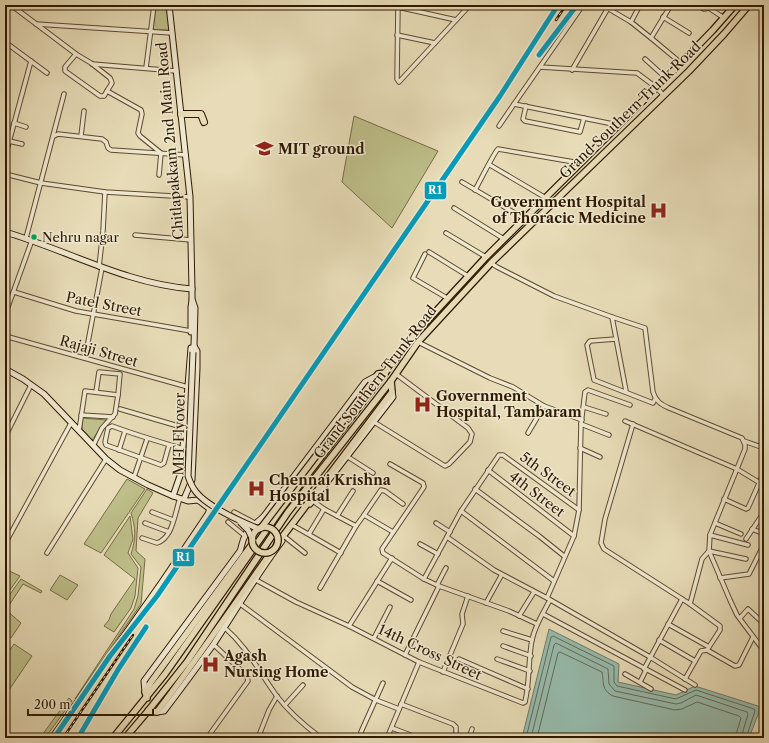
<svg xmlns="http://www.w3.org/2000/svg" width="769" height="743" viewBox="0 0 769 743" font-family="'Libre Caslon Text',serif">
  <style>
    .green { fill: #bdbe89; stroke: #766c44 }
    .water { fill: #97bcae; stroke: #6d7b68 }
    .lines { fill: none; stroke-linecap: round; stroke-linejoin: round }
    .shore { stroke: #636a57; stroke-width: 1 }
    .street-casing { stroke: #5d4a2e; stroke-width: 5.5 }
    .secondary-casing { stroke: #2f1900; stroke-width: 7 }
    .primary-casing { stroke: #2f1900; stroke-width: 8 }
    .highway-casing { stroke: #2f1900; stroke-width: 8 }
    .street { stroke: #efe8d0; stroke-width: 3.5 }
    .secondary { stroke: #efe8d0; stroke-width: 5 }
    .primary { stroke: #e7dcb7; stroke-width: 5.5 }
    .highway { stroke: #e7dcb7; stroke-width: 6 }
    .rail-casing { stroke: #2f1900; stroke-width: 2.5 }
    .rail { stroke: #efe8d0; stroke-width: 1; stroke-dasharray: 3; stroke-linecap: butt }
    .secondary-bridge-casing { stroke: #2f1900; stroke-width: 7; stroke-linecap: butt }
    .primary-bridge-casing { stroke: #2f1900; stroke-width: 8; stroke-linecap: butt }
    .secondary-bridge { stroke: #efe8d0; stroke-width: 5 }
    .primary-bridge { stroke: #e7dcb7; stroke-width: 5.5 }
    .rail-1-casing { stroke: #efe8d0; stroke-width: 8 }
    .rail-1 { stroke: #059bb9; stroke-width: 5 }
    .bus-dot { fill: #00a651; stroke: #efe8d0; stroke-width: 1.5 }
    .labels { text-anchor: middle; dominant-baseline: central; stroke-width: 3; stroke-linejoin: round; paint-order: stroke }
    .bus-label { font-size: 13px; fill: #2f1900; stroke: #efe8d0; text-anchor: start }
    .street-label { font-size: 14px; fill: #2f1900; stroke: #efe8d0 }
    .poi-label { font-size: 14px; font-weight: bold; fill: #2f1900; stroke: #efe8d0; text-anchor: start }
    .line-badge { stroke: #efe8d0; stroke-width: 1.5 }
    .badge-label { font-size: 11px; text-anchor: middle; font-weight: bold; fill: #fff }
  </style>
  <rect width="100%" height="100%" fill="#e7dcb7"/>
  <filter id="stains"><feTurbulence type="fractalNoise" baseFrequency=".005" numOctaves="4"/><feColorMatrix values="0 0 0 0 .2 0 0 0 0 .09 0 0 0 0 .02 0 0 0 .5 -.17"/></filter>
  <radialGradient id="worn" r=".72"><stop offset=".6" stop-color="#630" stop-opacity="0"/><stop offset="1" stop-color="#630" stop-opacity=".3"/></radialGradient>
  <!-- green -->
  <g class="green">
    <path d="M156 5H168L170 30H153Z"/>
    <path d="M354 116 438 151 392 228 342 182Z"/>
    <path d="M82 418 106 420 92 440 82 429Z"/>
    <path d="M127 479 145 489 101 553 84 544Z"/>
    <path d="M147 489 153 493 138 518 136 551 145 559 141 604 75 699 134 609 138 596 141 567 131 554C136 538 136 529 131 513Z"/>
    <path d="M130 516 133 539 128 553 138 568 135 596 131 608 114 632 104 626 109 620 111 614 135 579 104 555Z"/>
    <path d="M5 569 20 576 10 590 7 589 8 575H5Z"/>
    <path d="M60 575 78 585 67 600 50 590Z"/>
    <path d="M21 579 42 591 41 593 23 584 6 610 21 623 11 638 5 634V601Z"/>
    <path d="M14 644 32 656 5 696V657Z"/>
    <path d="M69 698 72 701 45 738H40Z"/>
  </g>
  <!-- water -->
  <path class="water" d="M549 629 619 664 618 682 676 695 695 686 761 707 749 738H522Z"/>
  <g class="lines">
    <!-- shore -->
    <g class="shore">
      <path d="M526 738 551 637 553 636 614 666V682L617 686 676 699 696 690 754 709 755 711 746 738"/>
      <path d="M531 738 554 645 556 643 608 669 609 684 615 691 676 704 681 703 696 695 747 712 748 714 741 738"/>
      <path d="M537 738 558 653 560 652 602 672C604 682 601 690 613 696L675 710 682 709 697 702 739 716 741 718 735 738"/>
    </g>
    <defs>
      <g id="street">
        <path d="M11 5 76 54 91 63 110 78 112 83 107 91 141 110 142 114 138 133 140 136 161 153 159 175"/>
        <path d="M398 5 397 79 399 82 470 5"/>
        <path d="M602 5 631 22 651 38 681 63"/>
        <path d="M697 5 704 9 709 8 724 18"/>
        <path d="M398 7 456 20"/>
        <path d="M663 17 689 33"/>
        <path d="M631 22 640 5"/>
        <path d="M36 24 172 33"/>
        <path d="M397 35 435 43"/>
        <path d="M651 38 671 5"/>
        <path d="M5 42 47 73"/>
        <path d="M76 54 65 67V71L100 96H104L107 91"/>
        <path d="M645 59 666 78"/>
        <path d="M92 64 176 71"/>
        <path d="M540 67 637 73 657 88 664 96"/>
        <path d="M146 68 154 5"/>
        <path d="M572 70 608 8"/>
        <path d="M514 104 618 125"/>
        <path d="M526 106 523 119 525 121 580 132 584 118"/>
        <path d="M14 123 26 127"/>
        <path d="M499 126 514 104 583 5"/>
        <path d="M54 136 58 134 102 139 106 142 108 148 111 150 186 155"/>
        <path d="M81 136 84 111"/>
        <path d="M9 141 22 144"/>
        <path d="M5 157 31 61"/>
        <path d="M490 165 546 198"/>
        <path d="M5 174 41 183 105 192 190 197"/>
        <path d="M462 182 525 219"/>
        <path d="M475 190C479 183 495 151 498 149L580 163"/>
        <path d="M454 208 504 239"/>
        <path d="M446 233 486 257"/>
        <path d="M135 235 191 240"/>
        <path d="M26 238 64 94"/>
        <path d="M429 252 468 276"/>
        <path d="M425 254 413 278 447 298"/>
        <path d="M491 263 497 267 554 296 612 317 645 328 653 392C656 401 660 404 669 408L742 438 745 445V449L710 535 709 551 730 600 737 615 764 651"/>
        <path d="M99 267 103 231 105 192"/>
        <path d="M14 292 76 311 191 331"/>
        <path d="M5 315 32 240"/>
        <path d="M612 317 626 391"/>
        <path d="M5 336 188 387"/>
        <path d="M616 339 590 341 587 345 594 380 653 403 655 399"/>
        <path d="M418 342 490 378 513 387 544 406 582 420"/>
        <path d="M85 358 102 268"/>
        <path d="M584 407 606 414"/>
        <path d="M120 409 185 428"/>
        <path d="M81 415 113 417"/>
        <path d="M625 421 737 469 760 483H764"/>
        <path d="M374 422 445 466 449 464 470 442 472 434 468 428 396 374"/>
        <path d="M581 424 609 435"/>
        <path d="M633 424 605 519 601 543 604 549 690 604 720 626V630L707 650"/>
        <path d="M79 431 85 391 118 395"/>
        <path d="M528 433 544 406"/>
        <path d="M5 437 31 385"/>
        <path d="M744 441 764 448"/>
        <path d="M169 445 164 463 161 465 106 445 105 442 108 428 112 426C136 435 160 442 184 449"/>
        <path d="M93 446 102 428 115 414 118 395 120 374 99 372 96 392"/>
        <path d="M580 448 600 457"/>
        <path d="M119 450 125 431"/>
        <path d="M348 457 373 473"/>
        <path d="M390 464 423 483 424 487 382 549 383 553 424 579 439 586 509 611 537 624"/>
        <path d="M488 470 574 536"/>
        <path d="M134 477 147 439"/>
        <path d="M475 489 539 536 564 556"/>
        <path d="M724 499 746 509 748 508 764 472"/>
        <path d="M313 501 324 509 356 526"/>
        <path d="M461 511 554 581"/>
        <path d="M152 512 173 520"/>
        <path d="M234 512 255 523"/>
        <path d="M364 515 381 490 385 491 403 504"/>
        <path d="M337 516 353 491"/>
        <path d="M228 522 245 536"/>
        <path d="M145 523 169 532"/>
        <path d="M436 523 450 532"/>
        <path d="M715 523 741 534"/>
        <path d="M294 526 341 553"/>
        <path d="M752 529 764 534"/>
        <path d="M309 534 324 509"/>
        <path d="M710 535 748 545"/>
        <path d="M285 537 305 553"/>
        <path d="M447 537 494 570 547 598 650 657 695 685"/>
        <path d="M142 538 157 543C173 538 175 512 180 498"/>
        <path d="M746 539 764 512"/>
        <path d="M5 544 71 423"/>
        <path d="M420 544 438 554"/>
        <path d="M47 553 106 459"/>
        <path d="M720 578 749 574 764 544"/>
        <path d="M424 579 461 511 499 455H503L579 510"/>
        <path d="M256 580 296 602 349 626 419 662 523 703 525 702C530 681 528 660 532 640 535 625 543 613 550 600"/>
        <path d="M377 581 411 600"/>
        <path d="M437 585 446 568"/>
        <path d="M320 588 356 526 364 515 393 532"/>
        <path d="M547 598 574 536 579 510 581 424 585 392 588 390 630 405"/>
        <path d="M239 603 352 687 376 700 399 709"/>
        <path d="M486 603 501 576"/>
        <path d="M690 604 702 559 709 551 746 559"/>
        <path d="M543 614 685 690"/>
        <path d="M519 616 534 592"/>
        <path d="M740 618 748 609 764 624"/>
        <path d="M668 624 709 647"/>
        <path d="M349 626 392 558"/>
        <path d="M224 627C248 648 258 670 276 695 288 711 305 726 321 738"/>
        <path d="M503 631 532 640"/>
        <path d="M374 638 390 607"/>
        <path d="M659 640 695 661"/>
        <path d="M503 646 531 656"/>
        <path d="M405 655 439 586"/>
        <path d="M459 659 528 689"/>
        <path d="M497 659 530 671"/>
        <path d="M644 669 682 599"/>
        <path d="M443 672 463 624 462 614 468 596"/>
        <path d="M625 674 651 689"/>
        <path d="M685 679 701 651 707 650 735 666 739 665 753 637"/>
        <path d="M640 682 646 670"/>
        <path d="M401 704 453 724 456 727V736"/>
        <path d="M285 705 303 685"/>
        <path d="M392 728 418 738"/>
        <path d="M207 738 248 681 247 676 213 644"/>
        <path d="M258 738 269 710 277 696"/>
        <path d="M361 738V732L383 683"/>
        <path d="M387 738 419 662"/>
        <path d="M454 738 456 736 460 738"/>
        <path d="M469 738 472 729"/>
      </g>
      <g id="secondary">
        <path d="M169 5 190 197 192 289V299L195 308 194 346 193 352"/>
        <path d="M5 232C67 250 126 284 192 289"/>
        <path d="M191 332V307L192 300"/>
        <path d="M5 369 23 379 44 394 106 459 120 470 148 485 173 496 188 501 198 500 210 509 208 514 162 582 52 738"/>
        <path d="M173 496 181 473 191 348"/>
        <path d="M184 499 192 480 197 368V351L194 346"/>
        <path d="M310 504 393 397 392 392"/>
        <path d="M145 692 144 681 240 551C242 546 242 541 245 536 248 527 258 523 264 516L365 382 378 375"/>
        <path d="M157 712 164 711C181 689 197 667 213 645 236 610 257 574 282 541"/>
      </g>
      <g id="primary">
        <path d="M371 384 378 374 385 373"/>
        <path d="M288 484 296 490"/>
        <path d="M277 544 392 392 391 381"/>
        <path d="M147 698 145 692 151 682 253 543"/>
        <path d="M148 711 157 712C197 659 234 605 272 551"/>
        <path d="M113 738 165 674 282 508 414 335 486 257 681 63 713 30 735 5"/>
        <path d="M125 738 148 711 187 662 288 512 391 381 418 342 491 263 689 71 724 34 749 5"/>
      </g>
      <path id="highway" d="M181 114H201L204 122"/>
    </defs>
    <!-- street casing -->
    <use href="#street" class="street-casing"/>
    <!-- secondary casing -->
    <use href="#secondary" class="secondary-casing"/>
    <!-- primary casing -->
    <use href="#primary" class="primary-casing"/>
    <!-- highway casing -->
    <use href="#highway" class="highway-casing"/>
    <!-- street -->
    <use href="#street" class="street"/>
    <!-- secondary -->
    <use href="#secondary" class="secondary"/>
    <!-- primary -->
    <use href="#primary" class="primary"/>
    <!-- highway -->
    <use href="#highway" class="highway"/>
    <defs>
      <g id="rail">
        <path d="M556 20 566 5"/>
        <path d="M54 738 110 656 157 596 219 505 500 96 558 5"/>
        <path d="M63 738 133 635"/>
      </g>
    </defs>
    <!-- rail casing -->
    <use href="#rail" class="rail-casing"/>
    <!-- rail -->
    <use href="#rail" class="rail"/>
    <defs>
      <g id="secondary-bridge">
        <path d="M193 352 188 476C190 482 192 487 196 492 208 507 242 522 259 529"/>
        <path d="M240 522 248 530 253 540"/>
      </g>
      <g id="primary-bridge">
        <circle cx="265" cy="540" r="13"/>
        <path d="M261 528 371 384"/>
      </g>
    </defs>
    <!-- secondary-bridge casing -->
    <use href="#secondary-bridge" class="secondary-bridge-casing"/>
    <!-- primary-bridge casing -->
    <use href="#primary-bridge" class="primary-bridge-casing"/>
    <!-- secondary-bridge -->
    <use href="#secondary-bridge" class="secondary-bridge"/>
    <!-- primary-bridge -->
    <use href="#primary-bridge" class="primary-bridge"/>
    <defs>
      <g id="rail-1">
        <path d="M539 55 577 5"/>
        <path d="M54 738 110 656 157 596 219 505 500 96 558 5"/>
        <path d="M78 738 119 668 146 627"/>
      </g>
    </defs>
    <!-- rail-1 casing -->
    <use href="#rail-1" class="rail-1-casing"/>
    <!-- rail-1 -->
    <use href="#rail-1" class="rail-1"/>
  </g>
  <!-- icons -->
  <defs>
    <symbol id="university-bare" viewBox="-9 -9 18 18"><path d="M0-5L7-2L0 1L-7-2ZM-4 1L0 2.5L4 1V4Q0 6-4 4Z" fill="#8f2418" stroke="#efe8d0" stroke-width="2.5" paint-order="stroke"/></symbol>
    <symbol id="hospital-bare" viewBox="-9 -9 18 18"><path d="M-5-5h3v3.5h4V-5h3V5h-3V1.5h-4V5h-3Z" fill="#8f2418" stroke="#efe8d0" stroke-width="2.5" paint-order="stroke"/></symbol>
  </defs>
  <g fill-rule="evenodd">
    <use href="#university-bare" x="252" y="136" width="25" height="25"/>
    <use href="#hospital-bare" x="646" y="198" width="25" height="25"/>
    <use href="#hospital-bare" x="410" y="392" width="25" height="25"/>
    <use href="#hospital-bare" x="244" y="476" width="25" height="25"/>
    <use href="#hospital-bare" x="198" y="652" width="25" height="25"/>
  </g>
  <!-- markers -->
  <circle class="bus-dot" cx="34" cy="237" r="3.5"/>
  <g class="labels">
    <!-- bus labels -->
    <g class="bus-label">
      <text x="42" y="237">Nehru nagar</text>
    </g>
    <!-- street labels -->
    <g class="street-label">
      <text transform="translate(630 110) rotate(-44)">Grand Southern Trunk Road</text>
      <text transform="translate(170 141) rotate(-95)">Chitlapakkam 2nd Main Road</text>
      <text transform="translate(104 304) rotate(11)">Patel Street</text>
      <text transform="translate(99 351) rotate(16)">Rajaji Street</text>
      <text transform="translate(375 382) rotate(-52)">Grand Southern Trunk Road</text>
      <text transform="translate(179 434) rotate(-89)">MIT Flyover</text>
      <text transform="translate(548 474) rotate(36)">5th Street</text>
      <text transform="translate(537 494) rotate(37)">4th Street</text>
      <text transform="translate(430 652) rotate(25)">14th Cross Street</text>
    </g>
    <!-- poi labels -->
    <g class="poi-label">
      <text x="278" y="149">MIT ground</text>
      <text x="646" y="202" text-anchor="end">Government Hospital<tspan x="646" dy="16">of Thoracic Medicine</tspan></text>
      <text x="436" y="396">Government<tspan x="436" dy="16">Hospital, Tambaram</tspan></text>
      <text x="269" y="480">Chennai Krishna<tspan x="269" dy="16">Hospital</tspan></text>
      <text x="224" y="656">Agash<tspan x="224" dy="16">Nursing Home</tspan></text>
    </g>
  </g>
  <g class="line-badge">
    <rect x="424" y="181" width="23" height="19" rx="4" fill="#059bb9"/>
    <rect x="172" y="548" width="23" height="19" rx="4" fill="#059bb9"/>
  </g>
  <g class="badge-label">
    <text x="435" y="194">R1</text>
    <text x="183" y="561">R1</text>
  </g>
  <!-- margin -->
  <rect width="769" height="743" fill="none" stroke="#e7dcb7" stroke-width="20"/>
  <rect x="6" y="6" width="757" height="731" fill="none" stroke="#2f1900" stroke-width="2"/>
  <rect x="10" y="10" width="749" height="723" fill="none" stroke="#2f1900"/>
  <!-- scale -->
  <path d="M28 709v6h125v-6" fill="none" stroke="#2f1900" stroke-width="2"/>
  <text x="34" y="709" font-size="12" fill="#2f1900" stroke="#efe8d0" stroke-width="3" paint-order="stroke">200 m</text>
  <rect width="100%" height="100%" filter="url(#stains)"/>
  <rect width="100%" height="100%" fill="url(#worn)"/>
</svg>
